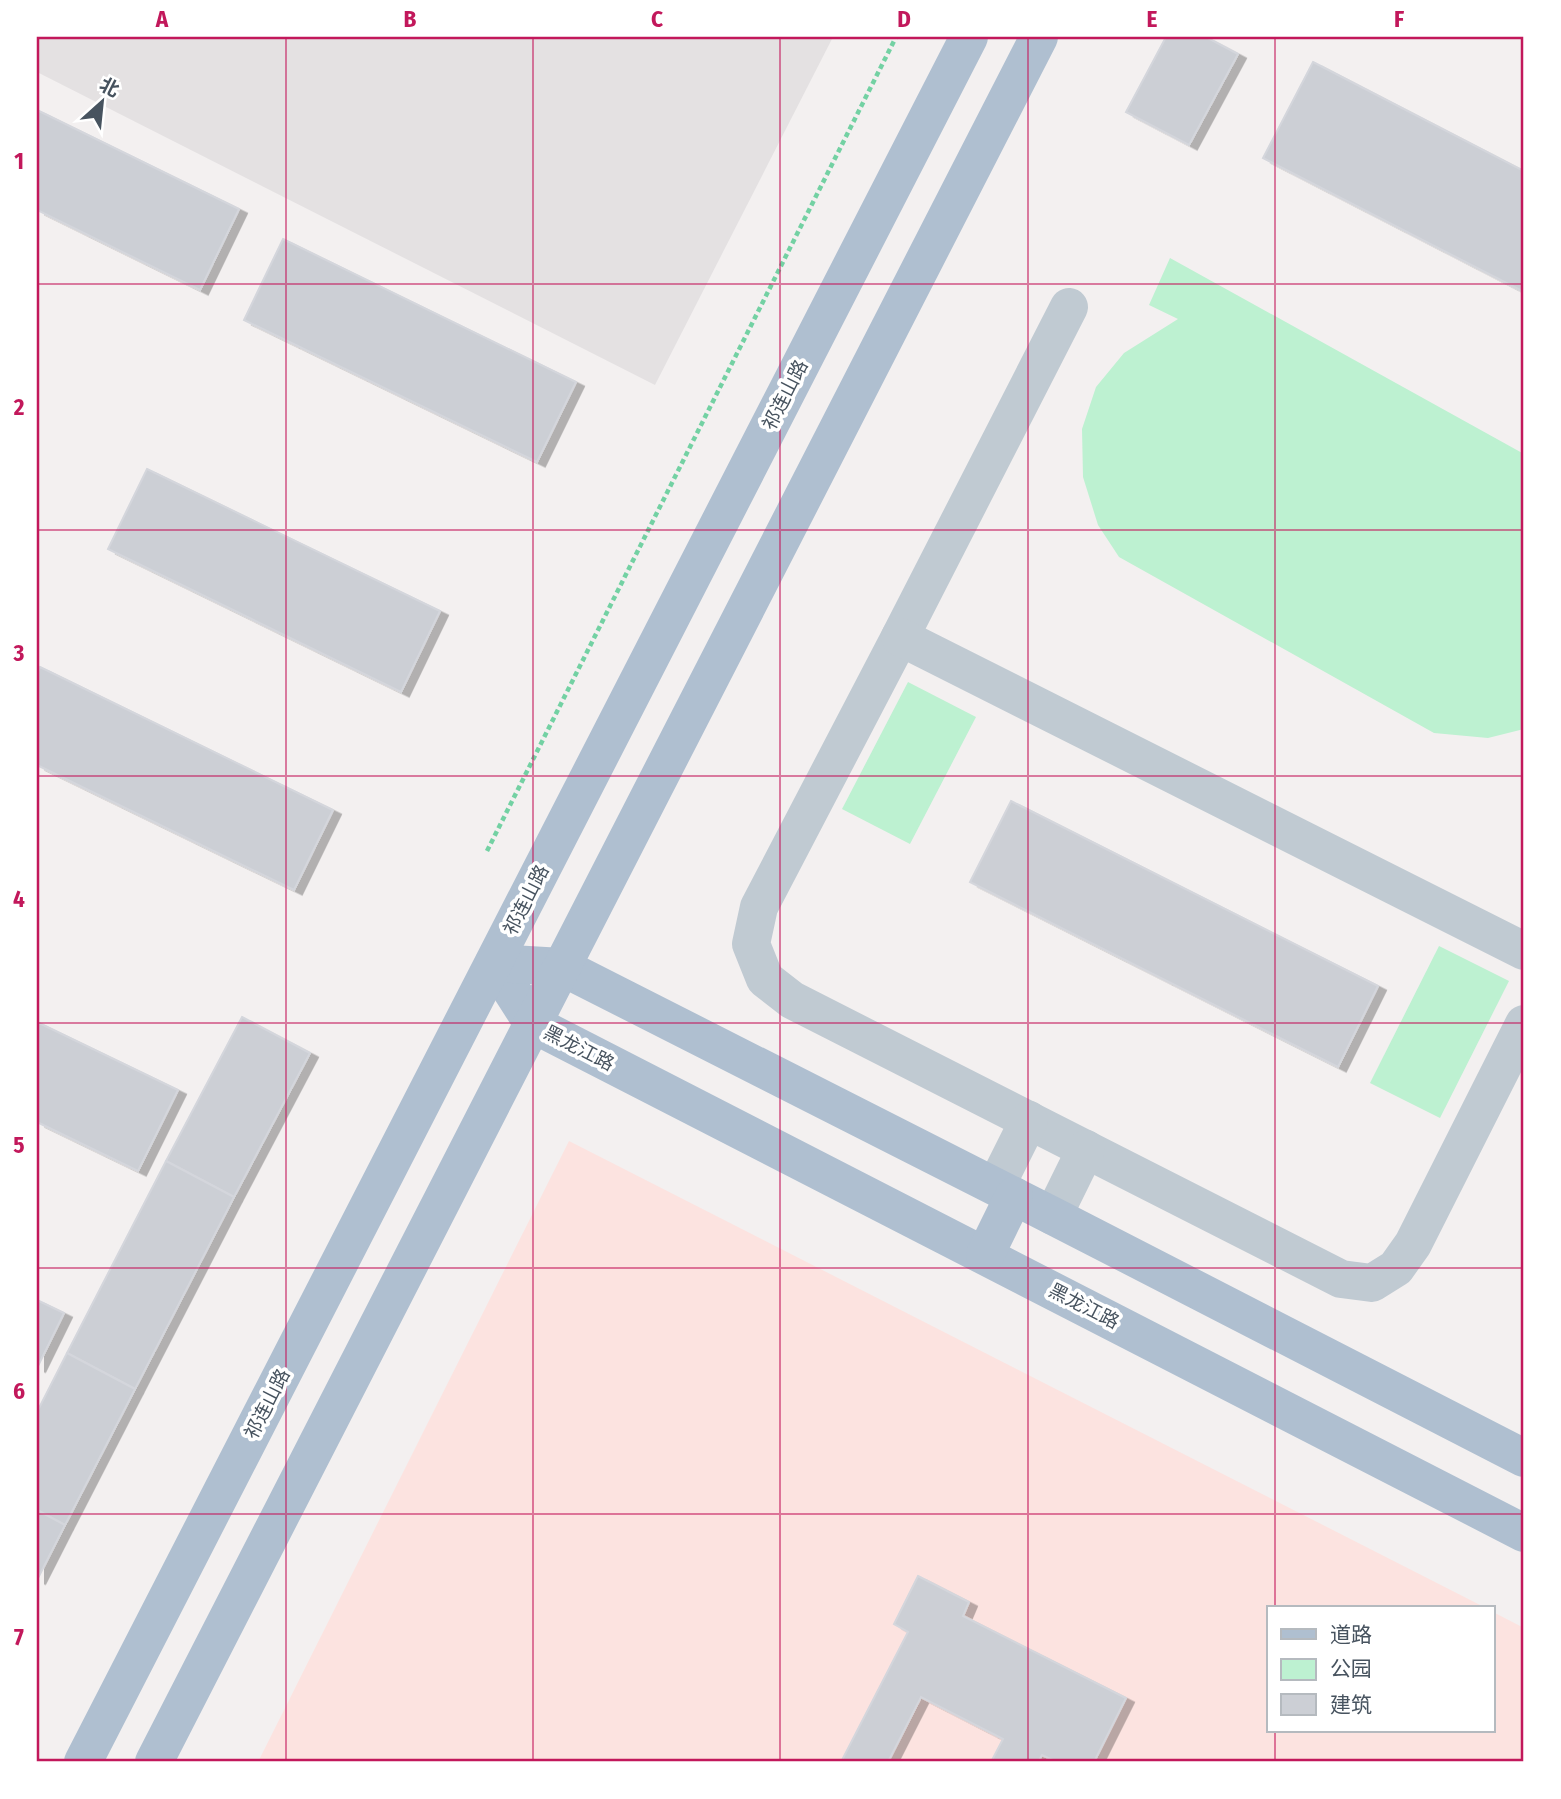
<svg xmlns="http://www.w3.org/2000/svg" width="1561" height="1799" viewBox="0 0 1561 1799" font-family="'Fira Sans Condensed','Noto Sans SC',sans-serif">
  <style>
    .education { fill: #e4e1e2 }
    .medical { fill: #fce3e0 }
    .green { fill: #bdf1d1 }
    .building { fill: #cccfd5; stroke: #d4d6dc; stroke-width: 2; filter: url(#shadow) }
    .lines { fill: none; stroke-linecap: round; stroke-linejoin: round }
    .path { stroke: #73d1a3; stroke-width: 4.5; stroke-dasharray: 5 3.5; stroke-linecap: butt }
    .minor { stroke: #c0cad2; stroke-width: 38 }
    .major { stroke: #afbfd0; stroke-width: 38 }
    .grid { fill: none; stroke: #c2185b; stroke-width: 2; stroke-opacity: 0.55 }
    .labels { text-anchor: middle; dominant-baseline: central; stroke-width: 7; stroke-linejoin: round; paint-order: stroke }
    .street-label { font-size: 19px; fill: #47535f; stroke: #fff }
    .neatline { fill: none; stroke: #c2185b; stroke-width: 2.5 }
    .grid-label { font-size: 23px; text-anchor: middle; font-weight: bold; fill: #c2185b }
  </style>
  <defs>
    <filter id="shadow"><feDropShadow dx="8" dy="4.5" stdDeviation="0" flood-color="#0004"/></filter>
  </defs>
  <rect width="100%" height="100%" fill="#f3f0f0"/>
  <!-- education -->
  <path class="education" d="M37 37H833L655 385 37 72Z"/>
  <!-- medical -->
  <path class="medical" d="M569 1141 1486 1608H1269V1731H1493V1612L1524 1628V1762H258Z"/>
  <!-- green -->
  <g class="green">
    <path d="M1170 258 1524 454V729L1488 738 1434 733 1119 557 1098 525 1083 477 1082 429 1096 387 1124 353 1178 319 1149 305Z"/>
    <path d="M908 682 976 717 910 844 842 809Z"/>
    <path d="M1439 946 1509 981 1440 1118 1370 1083Z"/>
  </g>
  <!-- building -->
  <g class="building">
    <path d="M1166 37H1206L1238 54 1189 145 1126 112Z"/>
    <path d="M1313 62 1524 171V292L1263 158Z"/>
    <path d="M37 110 239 209 200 290 37 210Z"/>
    <path d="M283 239 576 382 537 462 244 320Z"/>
    <path d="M147 469 440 611 401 692 108 549Z"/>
    <path d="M40 667 333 810 294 890 37 765V674Z"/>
    <path d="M1011 801 1378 986 1338 1067 970 882Z"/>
    <path d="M242 1017 310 1053 234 1197 166 1161Z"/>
    <path d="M37 1022 178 1090 138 1171 37 1122Z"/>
    <path d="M166 1161 234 1197 135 1389 67 1353Z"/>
    <path d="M37 1300 64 1313 37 1368Z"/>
    <path d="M67 1353 135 1389 65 1525 37 1510V1412Z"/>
    <path d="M37 1510 65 1525 37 1580Z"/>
    <path d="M918 1576 969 1602 963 1616 1126 1698 1094 1762H1057L1042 1755 1038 1762H991L1003 1739 921 1697 888 1762H841L908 1632 894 1624Z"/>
  </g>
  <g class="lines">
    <!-- path -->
    <path class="path" d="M487 851 896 37"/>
    <!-- minor -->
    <g class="minor">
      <path d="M1069 307 900 637 759 907 751 944 765 979 792 1000 1341 1279 1372 1283 1396 1268 1413 1244 1524 1024"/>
      <path d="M900 637 1524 951"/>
      <path d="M996 1186 1029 1120"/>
      <path d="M1053 1216 1086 1149"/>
    </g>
    <!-- major -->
    <g class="major">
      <path d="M494 963 533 1024 1524 1533"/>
      <path d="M494 963 562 967 1053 1216 1524 1458"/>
      <path d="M985 1255 1014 1196"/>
      <path d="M83 1762 969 37"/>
      <path d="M154 1762 1039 37"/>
    </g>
  </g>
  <!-- grid -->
  <path class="grid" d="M286 37V1762M533 37V1762M780 37V1762M1028 37V1762M1275 37V1608M37 284H1524M37 530H1524M37 776H1524M37 1023H1524M37 1268H1524M37 1514H1524M1275 1731V1762"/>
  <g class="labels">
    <!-- street labels -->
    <g class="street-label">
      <text transform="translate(785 395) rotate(-63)">祁连山路</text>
      <text transform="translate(526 900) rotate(-63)">祁连山路</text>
      <text transform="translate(579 1048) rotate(27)">黑龙江路</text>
      <text transform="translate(1084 1306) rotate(27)">黑龙江路</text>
      <text transform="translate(267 1404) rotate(-63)">祁连山路</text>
    </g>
  </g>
  <!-- border -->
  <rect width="1561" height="1799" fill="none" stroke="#ffffff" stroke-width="77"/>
  <!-- legend -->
  <rect x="1267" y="1606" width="228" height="126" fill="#ffffff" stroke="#b5babf" stroke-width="2"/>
  <rect x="1281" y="1629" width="35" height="10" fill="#afbfd0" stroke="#b5babf" stroke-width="2"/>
  <text x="1330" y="1642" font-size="21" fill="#47535f">道路</text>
  <rect x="1281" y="1659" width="35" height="21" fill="#bdf1d1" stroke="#b5babf" stroke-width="2"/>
  <text x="1330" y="1676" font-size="21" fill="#47535f">公园</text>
  <rect x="1281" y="1694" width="35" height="21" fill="#cccfd5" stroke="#b5babf" stroke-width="2"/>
  <text x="1330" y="1712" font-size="21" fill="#47535f">建筑</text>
  <!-- north arrow -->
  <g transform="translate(102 102) rotate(27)" stroke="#ffffff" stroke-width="5" paint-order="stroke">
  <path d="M0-5L12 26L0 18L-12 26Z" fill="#47535f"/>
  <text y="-10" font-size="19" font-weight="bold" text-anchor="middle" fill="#47535f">北</text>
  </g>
  <rect x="38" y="38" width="1484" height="1722" class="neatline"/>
  <g class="grid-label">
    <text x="162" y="27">A</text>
    <text x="410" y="27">B</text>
    <text x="657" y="27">C</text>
    <text x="904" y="27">D</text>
    <text x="1152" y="27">E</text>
    <text x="1399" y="27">F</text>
    <text x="19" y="169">1</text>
    <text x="19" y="415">2</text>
    <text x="19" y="661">3</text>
    <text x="19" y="907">4</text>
    <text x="19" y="1153">5</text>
    <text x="19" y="1399">6</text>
    <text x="19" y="1645">7</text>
  </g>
</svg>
